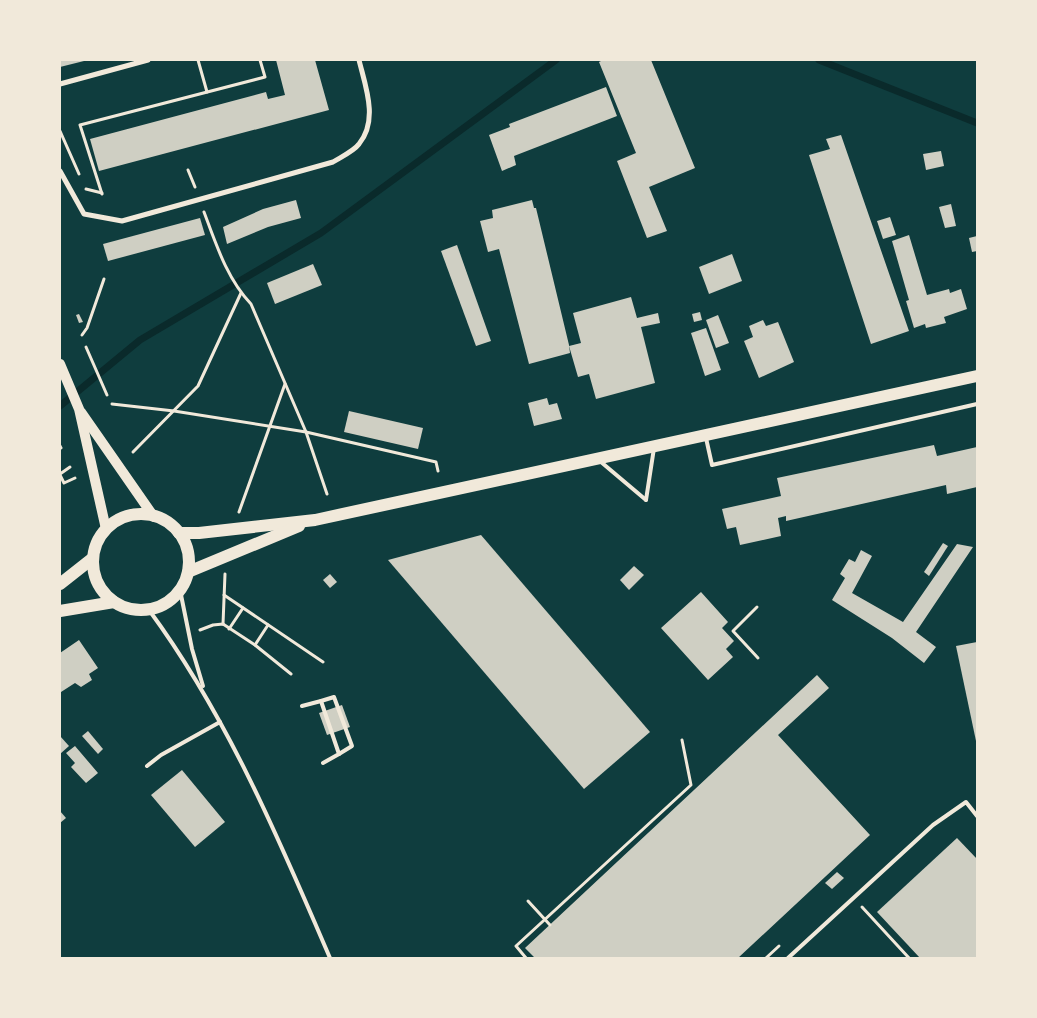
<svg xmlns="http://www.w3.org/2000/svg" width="1037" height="1018" viewBox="0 0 1037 1018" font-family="Raleway,sans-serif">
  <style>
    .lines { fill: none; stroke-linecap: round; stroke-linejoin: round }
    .stream { stroke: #0a2a2b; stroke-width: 7 }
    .building { fill: #cfcfc3 }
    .path { stroke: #f1e9da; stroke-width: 3 }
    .service { stroke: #f1e9da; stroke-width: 4 }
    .minor { stroke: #f1e9da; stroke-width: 5 }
    .secondary { stroke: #f1e9da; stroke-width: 10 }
    .primary { stroke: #f1e9da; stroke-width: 12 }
  </style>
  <rect width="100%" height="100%" fill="#0f3d3e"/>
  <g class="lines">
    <!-- stream -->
    <g class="stream">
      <path d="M819 60 977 123"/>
      <path d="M60 406 140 340 321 233 556 60"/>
    </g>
  </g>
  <!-- building -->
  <g class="building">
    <path d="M60 60H84V61L60 67Z"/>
    <path d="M276 60H315L329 110 99 171 90 139 266 92 268 99 285 95Z"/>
    <path d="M603 60H651L695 168 649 187 667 231 647 238 617 161 636 153 599 62Z"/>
    <path d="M606 87 617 116 514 156 516 165 502 171 489 135 510 127 509 124Z"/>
    <path d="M841 135 909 331 871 344 809 155 830 149 826 139Z"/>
    <path d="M941 151 944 166 926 170 923 154Z"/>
    <path d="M296 200 301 218 268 227 227 244 223 227 263 209Z"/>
    <path d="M532 200 534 208H536L569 345 570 353 529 364 499 249 488 252 480 221 493 218 492 210Z"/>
    <path d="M951 204 956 226 945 228 939 207Z"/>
    <path d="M890 217 896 235 883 239 877 221Z"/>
    <path d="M200 218 205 235 108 261 103 244Z"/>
    <path d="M909 235 927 295 949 289 950 293 961 289 967 309 944 317 946 323 926 328 925 324 914 328 906 301 909 300 892 241Z"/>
    <path d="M977 236V251L972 252 969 238Z"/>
    <path d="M457 245 491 341 476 346 441 251Z"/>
    <path d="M732 254 742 281 709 294 699 267Z"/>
    <path d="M313 264 322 285 275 304 267 283Z"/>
    <path d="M631 297 637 318 658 313 660 323 641 327 655 383 596 399 589 374 578 377 569 346 581 343 573 313Z"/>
    <path d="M700 312 702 320 694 322 692 314Z"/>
    <path d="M79 314 83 322 79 323 76 315Z"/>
    <path d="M718 315 729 343 716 348 706 320Z"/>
    <path d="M763 320 766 326 778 322 794 362 759 378 744 341 753 337 749 326Z"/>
    <path d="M706 328 721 370 705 376 691 333Z"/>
    <path d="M547 398 549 405 557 403 562 419 534 426 528 403Z"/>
    <path d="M349 411 423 428 418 449 344 432Z"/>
    <path d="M934 445 937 456 977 447V487L947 494 946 485 786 521V516L778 518 781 536 740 545 736 527 727 529 722 509 781 496 777 478Z"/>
    <path d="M481 535 650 732 584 789 388 560Z"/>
    <path d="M943 543 948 546 929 576 924 572Z"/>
    <path d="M957 544 973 547 916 632 936 647 924 663 892 638 832 600 845 578 840 574 849 559 855 562 861 550 872 556 852 593 903 622Z"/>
    <path d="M634 566 644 575 629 590 620 580Z"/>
    <path d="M330 574 337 582 330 588 323 580Z"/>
    <path d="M701 592 728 622 722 628 734 641 726 649 733 657 708 680 661 628Z"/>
    <path d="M79 640 98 668 89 674 92 680 81 687 75 683 61 692 60 653Z"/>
    <path d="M977 642V741H976L956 646Z"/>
    <path d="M817 675 829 688 778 735 870 835 738 958H535L525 948Z"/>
    <path d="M342 705 350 727 327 735 319 713Z"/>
    <path d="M88 731 103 749 98 754 82 736Z"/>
    <path d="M60 736 69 746 60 754Z"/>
    <path d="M75 746 98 773 86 783 71 767 75 763 66 753Z"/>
    <path d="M182 770 225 822 195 847 151 795Z"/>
    <path d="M60 811 66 818 60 823Z"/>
    <path d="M957 838 977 859V958H920L877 912Z"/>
    <path d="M837 872 844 878 832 889 825 883Z"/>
  </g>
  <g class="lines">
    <!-- path -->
    <g class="path">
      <path d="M198 60 207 92"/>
      <path d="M60 131 79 174"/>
      <path d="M188 170 195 187"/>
      <path d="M86 189 102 193"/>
      <path d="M102 194 80 125 265 77 260 60"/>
      <path d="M204 212C216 244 227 279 251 304L306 432 327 494"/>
      <path d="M82 335 87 328 104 279"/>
      <path d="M86 347 107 395"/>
      <path d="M112 404 174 411 306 432 436 462 438 471"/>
      <path d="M60 446 61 448"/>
      <path d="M133 452 198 386 241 293"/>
      <path d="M60 474 70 467"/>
      <path d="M60 475 64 483 75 478"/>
      <path d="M239 512 285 384"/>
      <path d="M224 595 323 662"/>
      <path d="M757 607 733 631 758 658"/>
      <path d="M223 624 225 574"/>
      <path d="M229 629 243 608"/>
      <path d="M200 630 213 625 223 624 255 645 291 674"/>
      <path d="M255 645 268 625"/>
      <path d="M528 901 550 925"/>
      <path d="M862 907 909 958"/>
      <path d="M526 958 516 946 691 785 682 740"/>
      <path d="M766 958 779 946"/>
    </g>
    <!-- service -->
    <g class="service">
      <path d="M706 438 712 465 977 404"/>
      <path d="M601 462 646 500"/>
      <path d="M646 500 654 448"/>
      <path d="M180 590 192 649 203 686"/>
      <path d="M149 610C227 716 278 837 330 958"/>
      <path d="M321 701 334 697 352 746 339 754"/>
      <path d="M302 706 321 701 339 754 323 763"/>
      <path d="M147 766 161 755 220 722"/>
      <path d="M788 958 933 825 966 802 977 816"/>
    </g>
    <!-- minor -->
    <g class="minor">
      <path d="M60 84 148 60"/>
      <path d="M60 171 84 214 122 221 333 162C341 157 354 151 359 144 379 120 365 85 359 60"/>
    </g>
    <!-- secondary -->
    <g class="secondary">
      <path d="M60 364 79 409 106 529"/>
      <path d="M81 412 154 517"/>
    </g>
    <!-- primary -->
    <g class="primary">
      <circle cx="141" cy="562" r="48"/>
      <path d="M179 533H199L315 520 977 376"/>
      <path d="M188 572 299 526"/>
      <path d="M60 584 93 558"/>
      <path d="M60 611 114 602"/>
    </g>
  </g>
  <!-- border -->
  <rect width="1037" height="1018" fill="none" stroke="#f1e9da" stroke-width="122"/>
</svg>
